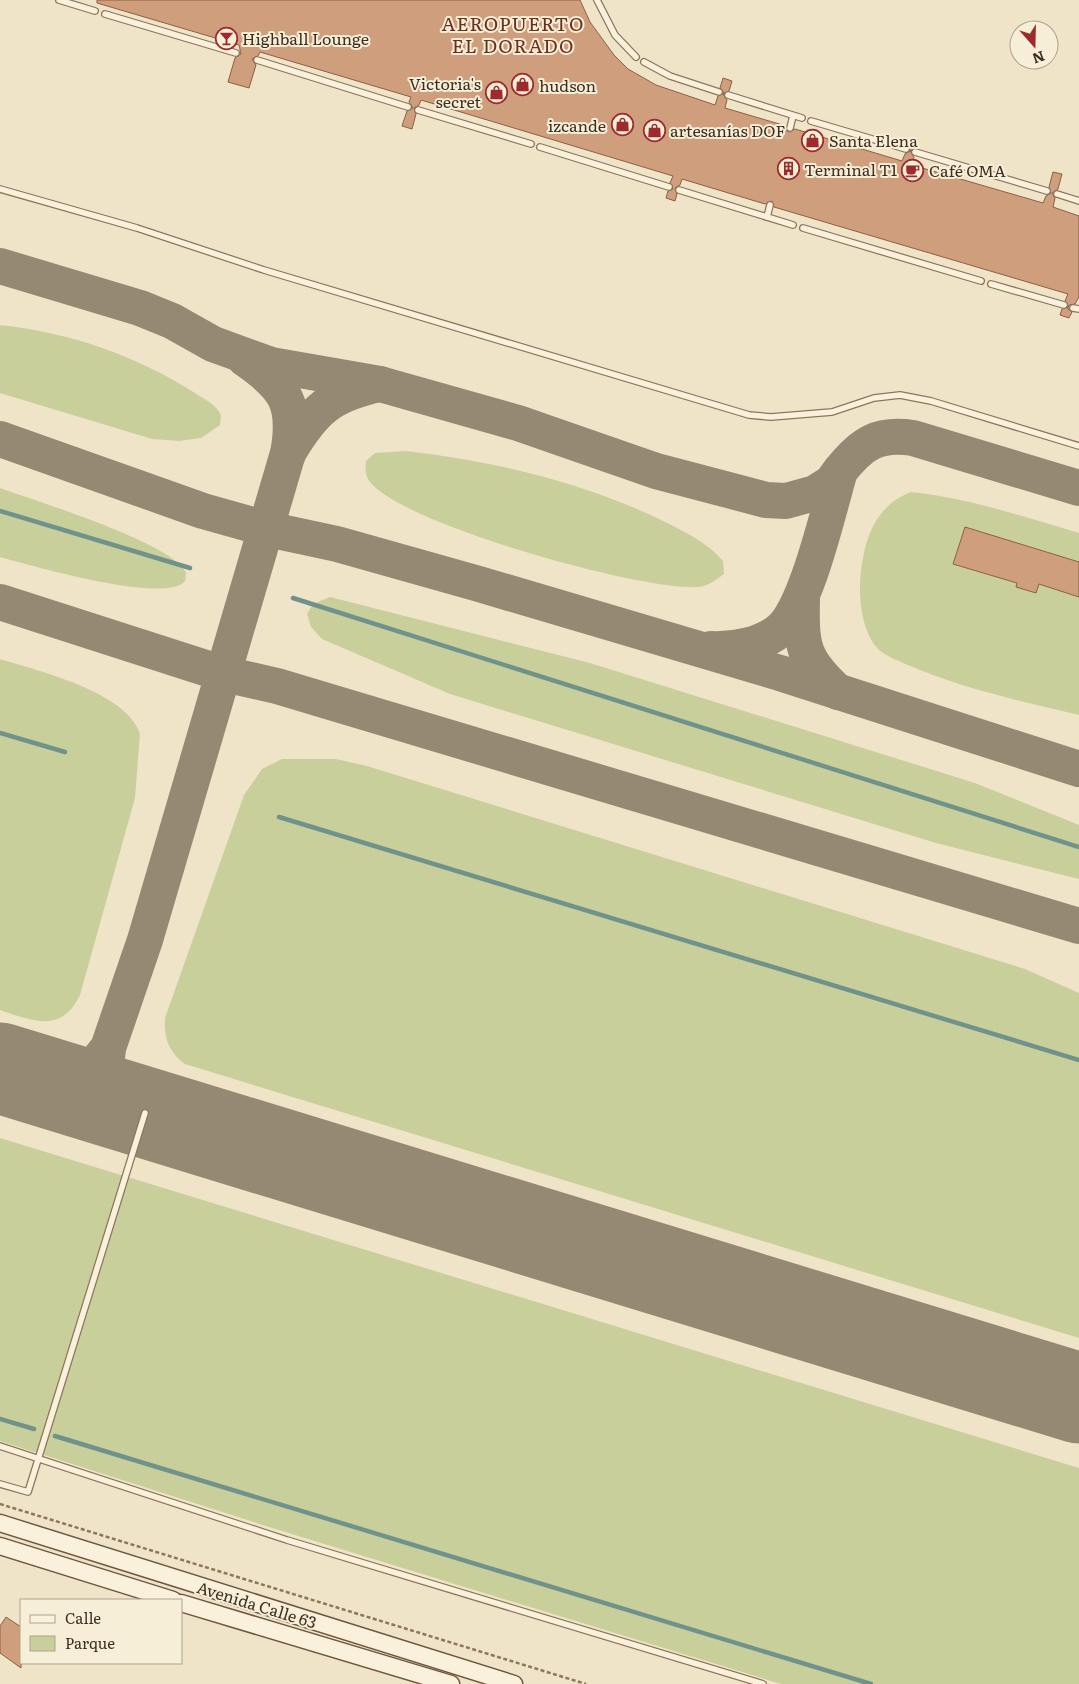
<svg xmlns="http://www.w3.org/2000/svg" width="1079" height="1684" viewBox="0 0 1079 1684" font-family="Literata,serif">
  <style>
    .green { fill: #c9cf9b }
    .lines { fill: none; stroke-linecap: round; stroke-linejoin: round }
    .stream { stroke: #6f938a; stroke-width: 4.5 }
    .taxiway { stroke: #968974; stroke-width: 36 }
    .runway { stroke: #968974; stroke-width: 91 }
    .building { fill: #cf9f7d; stroke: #8d5f41 }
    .lane-casing { stroke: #8d765c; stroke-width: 8 }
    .secondary-casing { stroke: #6f573f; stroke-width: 19 }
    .path { stroke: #8d765c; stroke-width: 2.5; stroke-dasharray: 4 2.5; stroke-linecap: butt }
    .lane { stroke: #faf1dc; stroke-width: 5.5 }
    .secondary { stroke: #faf1dc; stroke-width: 16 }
    .labels { text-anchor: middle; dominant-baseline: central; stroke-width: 4; stroke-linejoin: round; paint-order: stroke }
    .poi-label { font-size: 16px; fill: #3d2e20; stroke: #f7eed8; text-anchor: start }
    .street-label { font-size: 16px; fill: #3d2e20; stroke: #f7eed8 }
    .quarter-label { font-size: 19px; letter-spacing: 1px; fill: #6b2e1e; stroke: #f7eed8 }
  </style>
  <rect width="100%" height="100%" fill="#f0e4c8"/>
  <!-- green -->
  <g class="green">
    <path d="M0 325C69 332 137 356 195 393 204 399 216 404 221 415L220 425 201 438 179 441 152 439 0 393Z"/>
    <path d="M406 451C494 461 584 482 663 521 685 532 707 542 723 561L724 574C716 580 707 587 697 587 642 591 402 524 370 482 365 476 365 468 366 461L375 453Z"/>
    <path d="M0 488C33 500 176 544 186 573L185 581C167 605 29 565 0 557Z"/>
    <path d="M911 492C969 498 1024 517 1079 533V715C1021 701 963 689 908 665 899 661 885 656 878 649 859 629 857 585 863 558 868 528 882 503 911 492Z"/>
    <path d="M330 597 590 663 975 783 1079 825V879L936 843 450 694 322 639 311 627 307 614 313 604Z"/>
    <path d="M0 659C39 671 127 692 140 734L135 798 80 995C61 1034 33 1021 0 1010Z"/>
    <path d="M282 759H336L367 766 1025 969 1079 993V1338L185 1064C168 1051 164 1038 165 1018L244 795 262 769Z"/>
    <path d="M0 1138 1079 1468V1684H781L269 1527 0 1441Z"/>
  </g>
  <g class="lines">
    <!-- stream -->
    <g class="stream">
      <path d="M0 511 190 568"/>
      <path d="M293 598 1079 847"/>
      <path d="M0 733 65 752"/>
      <path d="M279 817 1079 1060"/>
      <path d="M0 1419 34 1429"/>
      <path d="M55 1436 871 1684"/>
    </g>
    <!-- taxiway -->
    <g class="taxiway">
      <path d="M0 266 140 308 172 321 213 344 271 365 380 384 518 423 656 471 766 500 786 501 815 493 831 483 840 471"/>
      <path d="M245 359C286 387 297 404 288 454"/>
      <path d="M0 439 203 511 267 529 337 544 479 584 780 673 1079 769"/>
      <path d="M802 598C801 646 802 659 838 692"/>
      <path d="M0 602 224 674 277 686 1079 926"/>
      <path d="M711 649C734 650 762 645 780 630 807 608 829 507 840 471 862 443 878 433 913 438L1079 488"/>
      <path d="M108 1048C104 1075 111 1095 134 1109"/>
      <path d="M43 1081 55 1083 82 1073 93 1067 108 1048 145 940 288 453C314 409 330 395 380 384"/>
    </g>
    <!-- runway -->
    <path class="runway" d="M0 1068 1079 1398"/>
  </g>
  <!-- building -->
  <g class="building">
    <path d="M97 0H580L590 22 614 55 628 69 656 85 715 105 718 96 724 93 720 88 723 78 732 81 729 91 723 94 727 100 725 108 786 126 788 132 795 129 902 161 905 154 910 151 909 141 918 144 917 148 910 151 914 157 912 165 1043 203 1046 196 1051 193 1049 187 1053 172 1062 174 1058 189 1052 193 1055 198 1053 207 1079 216V297L1075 304 1069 305 1068 309 1072 312 1069 318 1060 315 1062 309 1068 307 1065 301 1068 294 774 207 772 201 765 204 682 179 680 185 675 188 677 194 675 201 666 198 668 191 673 189 670 183 673 176 421 100 419 105 414 108 416 114 412 129 402 126 407 111 413 108 409 102 411 97 260 52 258 56 252 59 256 65 249 88 228 82 235 58 241 54 239 45 97 3Z"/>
    <path d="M965 527 1079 562V597L1039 584 1036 593 1016 587 1017 583 953 564Z"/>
    <path d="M6 1617 21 1627V1668L0 1653V1626Z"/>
  </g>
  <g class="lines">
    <defs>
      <g id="lane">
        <path d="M59 0 95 11"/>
        <path d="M597 0 615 35 636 57"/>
        <path d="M105 14 236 53"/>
        <path d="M257 60 408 107"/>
        <path d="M644 62 670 76 719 92"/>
        <path d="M728 95 802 118"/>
        <path d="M418 110 531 144"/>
        <path d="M811 121 906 149"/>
        <path d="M790 128 793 116"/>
        <path d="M540 147 669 187"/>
        <path d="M915 152 1047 191"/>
        <path d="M0 189 137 228 264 270 749 415 771 417 832 412 874 398 900 395 931 401 1079 446"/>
        <path d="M679 190 793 225"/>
        <path d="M1057 194 1079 201"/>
        <path d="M767 217 770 205"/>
        <path d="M803 228 981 281"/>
        <path d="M991 284 1064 305"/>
        <path d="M1073 308 1079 309"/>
        <path d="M0 1446 287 1540 763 1684"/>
        <path d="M0 1484 28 1492 145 1113"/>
      </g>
      <g id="secondary">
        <path d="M0 1523 514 1684"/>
        <path d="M0 1546 173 1600"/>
        <path d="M181 1603 451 1684"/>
      </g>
    </defs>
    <!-- lane casing -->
    <use href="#lane" class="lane-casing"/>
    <!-- secondary casing -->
    <use href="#secondary" class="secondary-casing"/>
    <!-- path -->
    <path class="path" d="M0 1504 586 1684"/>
    <!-- lane -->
    <use href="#lane" class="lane"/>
    <!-- secondary -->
    <use href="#secondary" class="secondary"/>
  </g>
  <!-- icons -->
  <defs>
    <symbol id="bar-ring" viewBox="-11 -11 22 22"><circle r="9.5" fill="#f7eed8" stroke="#9e2a2b" stroke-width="1.5"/><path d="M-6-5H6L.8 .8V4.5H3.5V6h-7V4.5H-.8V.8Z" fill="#9e2a2b"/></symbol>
    <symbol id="shop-ring" viewBox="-11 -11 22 22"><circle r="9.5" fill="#f7eed8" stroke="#9e2a2b" stroke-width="1.5"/><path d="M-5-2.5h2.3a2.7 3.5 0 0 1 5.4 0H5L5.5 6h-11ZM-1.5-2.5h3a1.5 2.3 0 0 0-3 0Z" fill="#9e2a2b"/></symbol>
    <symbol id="building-ring" viewBox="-11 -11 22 22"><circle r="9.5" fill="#f7eed8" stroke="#9e2a2b" stroke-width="1.5"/><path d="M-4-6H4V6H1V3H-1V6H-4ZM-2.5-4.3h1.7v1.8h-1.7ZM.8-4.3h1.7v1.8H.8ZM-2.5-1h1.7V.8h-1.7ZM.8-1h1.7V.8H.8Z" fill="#9e2a2b"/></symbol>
    <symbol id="cafe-ring" viewBox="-11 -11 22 22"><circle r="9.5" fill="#f7eed8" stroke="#9e2a2b" stroke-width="1.5"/><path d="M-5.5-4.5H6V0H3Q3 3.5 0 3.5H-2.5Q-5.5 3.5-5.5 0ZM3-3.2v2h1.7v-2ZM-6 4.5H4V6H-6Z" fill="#9e2a2b"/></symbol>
  </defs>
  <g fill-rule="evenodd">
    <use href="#bar-ring" x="214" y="26" width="25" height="25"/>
    <use href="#shop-ring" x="510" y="72" width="25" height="25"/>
    <use href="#shop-ring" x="484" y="80" width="25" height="25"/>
    <use href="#shop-ring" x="610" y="112" width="25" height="25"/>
    <use href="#shop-ring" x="642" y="118" width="25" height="25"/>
    <use href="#shop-ring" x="800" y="128" width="25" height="25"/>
    <use href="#building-ring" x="776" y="156" width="25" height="25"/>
    <use href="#cafe-ring" x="900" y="158" width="25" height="25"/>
  </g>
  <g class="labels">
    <!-- poi labels -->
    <g class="poi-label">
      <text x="242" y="38">Highball Lounge</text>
      <text x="481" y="83" text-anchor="end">Victoria's<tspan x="481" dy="18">secret</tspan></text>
      <text x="539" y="85">hudson</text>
      <text x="606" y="125" text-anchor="end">izcande</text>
      <text x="670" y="130">artesanías DOF</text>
      <text x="829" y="140">Santa Elena</text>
      <text x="804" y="169">Terminal T1</text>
      <text x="929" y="170">Café OMA</text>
    </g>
    <!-- street labels -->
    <g class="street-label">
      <text transform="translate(257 1604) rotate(17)">Avenida Calle 63</text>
    </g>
    <!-- quarter labels -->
    <g class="quarter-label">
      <text x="513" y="23">AEROPUERTO<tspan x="513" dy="22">EL DORADO</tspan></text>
    </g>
  </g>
  <!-- legend -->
  <rect x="20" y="1599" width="162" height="65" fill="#f7eed8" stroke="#ada18e"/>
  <rect x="30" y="1615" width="25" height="8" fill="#faf1dc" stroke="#ada18e"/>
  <text x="65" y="1624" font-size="15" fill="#3d2e20">Calle</text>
  <rect x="30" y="1636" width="25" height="15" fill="#c9cf9b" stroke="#ada18e"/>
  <text x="65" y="1649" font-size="15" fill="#3d2e20">Parque</text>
  <!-- north arrow -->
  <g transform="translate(1034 45) rotate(160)"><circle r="24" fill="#f7eed8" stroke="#ada18e"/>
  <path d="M0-4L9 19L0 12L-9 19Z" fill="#9e2a2b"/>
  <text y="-8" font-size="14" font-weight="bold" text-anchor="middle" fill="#3d2e20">N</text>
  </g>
</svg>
